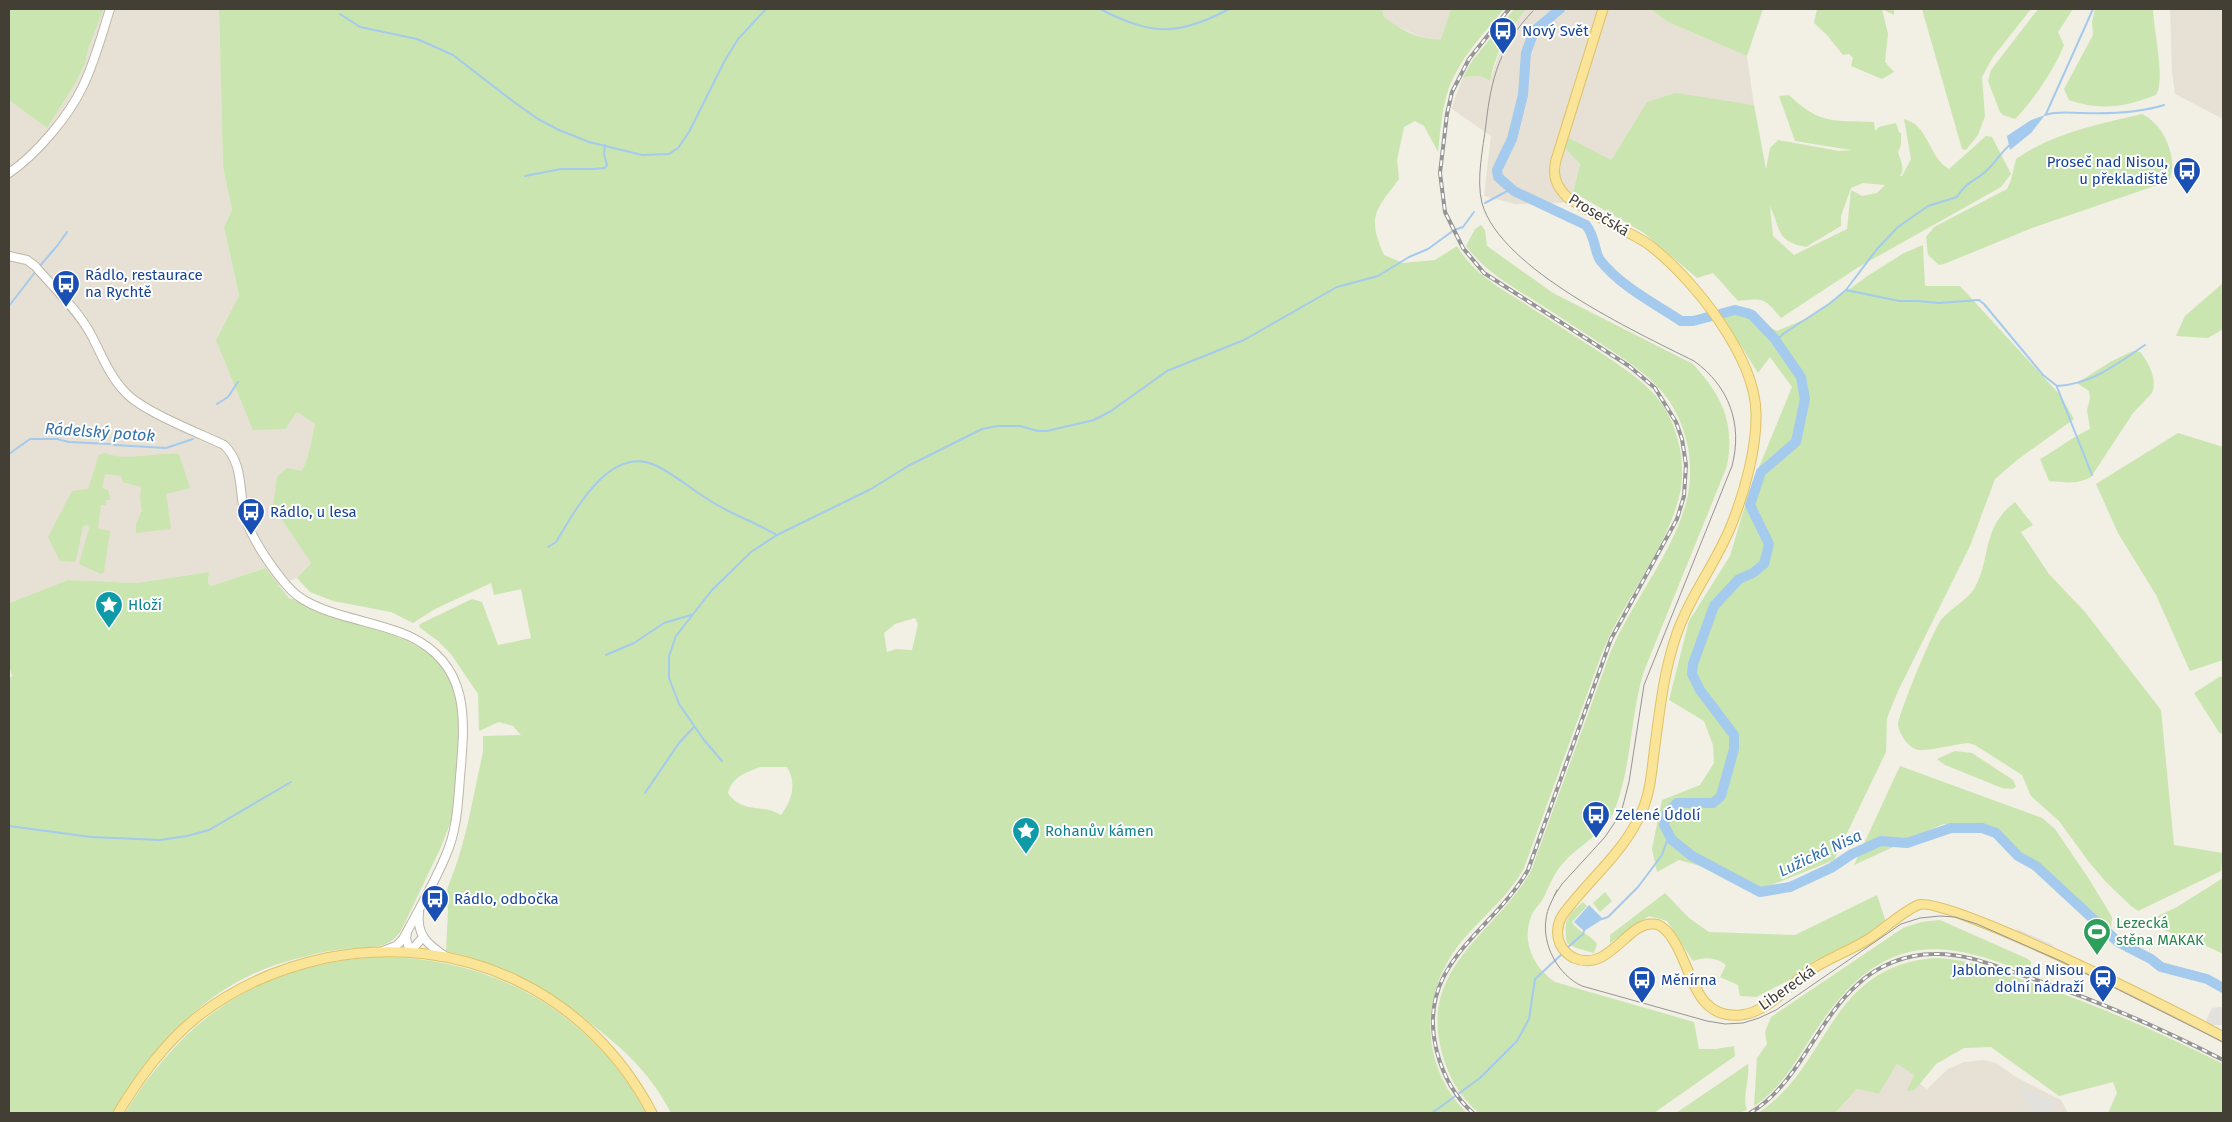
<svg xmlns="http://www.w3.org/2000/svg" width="2232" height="1122" viewBox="0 0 2232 1122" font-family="'Fira Sans',sans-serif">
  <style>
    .residential { fill: #e6e1d4 }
    .green { fill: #cae5b0; fill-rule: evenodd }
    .parking { fill: #e3e1dd }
    .water { fill: #a4caed }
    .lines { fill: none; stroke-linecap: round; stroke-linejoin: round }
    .stream { stroke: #a4caed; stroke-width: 2 }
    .river { stroke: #a4caed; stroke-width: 10 }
    .tertiary-casing { stroke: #bdb7a9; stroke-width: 10 }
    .primary-casing { stroke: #dec267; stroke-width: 11 }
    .tertiary { stroke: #fff; stroke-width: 8 }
    .primary { stroke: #fae497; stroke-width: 9 }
    .tram { stroke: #959595; stroke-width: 1 }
    .rail-casing { stroke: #959595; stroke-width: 4 }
    .rail { stroke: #fff; stroke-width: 2; stroke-dasharray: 5.5; stroke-linecap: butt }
    .labels { text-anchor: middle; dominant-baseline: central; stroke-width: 4; stroke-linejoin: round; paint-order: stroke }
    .transit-label { font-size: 15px; fill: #164399; stroke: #fff; text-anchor: start }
    .street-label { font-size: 15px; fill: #443f35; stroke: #fff }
    .culture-label { font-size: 15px; fill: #0d838f; stroke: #fff; text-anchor: start }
    .leisure-label { font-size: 15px; fill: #27864d; stroke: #fff; text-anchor: start }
    .water-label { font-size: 16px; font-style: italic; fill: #3371ab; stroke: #fff }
  </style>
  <rect width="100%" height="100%" fill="#f2efe5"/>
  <!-- residential -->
  <g class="residential">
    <path d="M104 9H219L223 167 232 210 224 227 239 297 216 340 297 412 315 424 308 456 302 471 273 505 311 563 297 578 278 586 264 568 211 586 208 583 209 572 136 583 68 580 9 603V100L47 128 75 84 85 64 89 46Z"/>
    <path d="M1382 9H1451L1441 39 1428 40 1394 25 1384 17Z"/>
    <path d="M1526 9H1650L1668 22 1747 56 1754 105 1698 98 1647 102 1611 160 1565 148 1580 163 1573 192 1562 203 1515 204 1484 196 1491 136 1452 109 1453 104 1463 77 1480 76 1490 81 1503 42 1514 23Z"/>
    <path d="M2170 9H2223V119L2175 94 2172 72Z"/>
    <path d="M1983 1060 1996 1063 2016 1077 2061 1100 2068 1113H1835L1857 1089 1879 1094 1897 1064 1914 1075 1908 1090H1915L1920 1084 1927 1089 1948 1069 1964 1062Z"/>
  </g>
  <!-- green -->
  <g class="green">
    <path d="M9 9H104L89 46 85 64 75 84 47 128 9 100Z"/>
    <path d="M219 9H1382L1384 17C1401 30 1420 41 1441 39L1451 9H1504C1481 37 1453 65 1445 102 1441 118 1440 135 1438 152L1424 126 1415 121 1404 127 1397 160 1399 179C1375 211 1367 216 1384 255L1403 263 1435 260 1457 246C1472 271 1494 285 1519 300 1544 316 1570 333 1595 349 1638 378 1669 394 1680 449 1683 466 1683 485 1678 501 1663 554 1623 601 1602 653L1524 868C1507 899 1479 919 1458 946 1419 997 1421 1068 1467 1113H671C652 1076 626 1051 594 1026 549 989 503 964 446 951L448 910 445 895 458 860 467 827 483 752V736L521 735 513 726 499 722 479 731 478 694 451 654 438 641 419 627 420 624 472 599 482 602 498 645 531 638 521 589 494 595 491 583 435 609 413 623 391 612 333 601 310 592 297 578 311 563 273 506 277 477 287 468 302 471 308 456 315 424 297 412 285 429 253 430 216 340 239 296 224 227 232 210 223 167ZM915 618 918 624 912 650 896 649 887 652 884 633 895 624ZM760 767H787C797 783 792 801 781 815 763 803 743 815 728 793 733 776 745 773 760 767Z"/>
    <path d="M1514 9H1526C1508 30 1495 54 1490 81L1480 76 1463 77 1472 61Z"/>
    <path d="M1650 9H1763L1747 56 1668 22Z"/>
    <path d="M1817 9H1894V15L1882 9 1888 34 1885 62 1894 72 1882 79 1851 66 1853 58 1849 54 1843 55 1827 35 1814 23Z"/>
    <path d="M1922 9H2031L1993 57 1982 77 1985 116 1978 135 1966 150 1962 149Z"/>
    <path d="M2038 9H2073L2058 32 2064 45C2057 65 2031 104 2015 119L2003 115 2000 112 1988 81 1991 70Z"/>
    <path d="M2095 9H2153C2153 27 2166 81 2156 95 2125 107 2101 111 2069 100L2064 89 2093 35 2092 22Z"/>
    <path d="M1676 93 1754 105 1766 169 1770 148 1778 140 1839 151 1851 150 1795 141 1779 96 1789 95C1820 125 1833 120 1874 122L1875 131 1879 127 1896 123 1899 132 1901 133V145L1898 152C1900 160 1906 169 1900 176H1902L1911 159 1904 119C1929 125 1928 157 1949 169L1986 136 1992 137 2011 174 2001 187 1857 268 1781 318C1764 298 1765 298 1738 301L1713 273 1697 278 1644 233 1573 192 1580 164 1565 148 1569 138 1611 160 1647 102ZM1863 183 1885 185 1877 193 1862 196 1851 190 1847 229 1794 255 1773 236 1770 206C1781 230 1776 241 1806 247L1841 226V216L1851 188Z"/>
    <path d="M2142 114C2164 124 2179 159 2169 181L2032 228 1944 264 1939 265 1928 255 1926 237 1934 227 2007 189 2011 180 2016 159C2053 133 2099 124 2142 114Z"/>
    <path d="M1481 225 1485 230 1487 246 1553 293 1693 364C1722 396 1735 422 1727 466L1644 671C1630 716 1632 765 1615 809 1606 832 1581 844 1565 861 1555 871 1550 884 1544 897 1541 903 1536 907 1533 912 1520 938 1532 967 1555 982L1694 1022 1699 1049H1716L1734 1046 1735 1056 1654 1113H1479C1459 1096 1447 1075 1441 1049 1420 966 1497 932 1531 871L1609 656C1630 604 1671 557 1686 503 1691 485 1691 465 1688 447 1677 394 1646 373 1603 345 1583 332 1563 319 1543 306 1514 287 1487 274 1466 246L1475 229Z"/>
    <path d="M1923 245 1925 286H1960L2060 395 2074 419 2017 460 1995 479 1970 546 1898 691 1887 718 1886 752 1834 860 1759 890 1704 867 1679 860 1657 872 1652 849 1662 800 1700 785 1714 763 1713 745 1704 721 1669 700 1689 621 1730 556 1750 489 1792 387 1770 357 1758 373 1721 314 1744 316 1777 331 1810 317 1869 275 1904 253Z"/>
    <path d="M2223 283V329L2208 338 2176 336 2185 316Z"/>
    <path d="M2133 351 2140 352C2148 361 2158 380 2152 393L2133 413 2091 477C2076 485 2065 482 2049 481L2040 459C2058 449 2072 437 2090 429L2087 410 2090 398 2089 391 2077 383 2112 361Z"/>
    <path d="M2178 433 2223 447V660L2190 671 2156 595 2118 533 2096 484Z"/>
    <path d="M104 453C127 462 154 452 179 454L190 488 166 494 171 528 170 529 136 533V525L142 510 140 499 141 487 123 482 121 476 105 474 102 488 108 490 111 500H106V505H101L98 527 100 529 110 531 104 572 101 574 79 564 89 528 88 525 83 526 76 561 73 562 60 561 48 537 72 491 88 489 99 455Z"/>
    <path d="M2015 502 2033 525 2021 532 2049 574 2085 612 2161 710 2174 845 2223 853 2221 871 2138 911 2131 906 2106 882 2089 862 2059 821 2031 796 2022 775 1975 745 1968 743C1956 744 1929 751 1919 750 1909 749 1899 734 1898 725 1898 715 1934 628 1941 620 1951 608 1966 601 1974 589 1992 559 1980 529 2015 502Z"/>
    <path d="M265 568 289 598 402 638 427 652 439 663 453 685 461 710 453 816 441 847 401 931C396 938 389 944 380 946 369 948 357 947 346 949 322 951 298 958 275 965 202 990 151 1049 112 1113H9V679L12 676 9 665V603L68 580 136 583 209 572 208 583 211 586Z"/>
    <path d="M2221 676 2223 680V732L2220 734 2194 693Z"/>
    <path d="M1955 751 1972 753 2013 780 2016 787 2012 789 2002 788 1945 765 1937 759Z"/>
    <path d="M1900 766 2042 818 2055 829 2089 879 2112 917 2111 930 2101 931 2078 905 2031 867 2003 839 1983 827 1943 824 1854 865Z"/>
    <path d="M2223 878V954C2199 941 2171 936 2147 921L2177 907Z"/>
    <path d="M1605 892 1612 901 1600 912 1593 903Z"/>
    <path d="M1665 893 1689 918 1709 932 1795 935 1877 895 1886 922 1865 936 1812 962 1789 980 1756 997 1740 996 1738 985 1720 977 1726 965C1715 957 1705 957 1693 961L1667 921 1649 916 1610 943V935Z"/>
    <path d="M1583 902 1587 906 1572 922C1578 932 1590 934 1597 944L1594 953 1576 948 1567 943C1563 921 1567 916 1583 902Z"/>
    <path d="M1940 920 2028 959 2031 962 2030 973C2005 965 1982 955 1956 951 1886 940 1847 983 1812 1036 1795 1063 1780 1089 1754 1106L1757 1058 1767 1044 1765 1032 1771 1017 1903 928 1921 922Z"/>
    <path d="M381 957C494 957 592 1013 646 1113H125C186 1014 263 963 381 957Z"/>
    <path d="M1933 958C1967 958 1997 971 2029 982 2096 1005 2160 1032 2223 1064V1113H2108L2117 1093 2113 1082 2059 1096 1991 1047 1964 1048 1936 1064 1915 1090 1907 1091 1914 1075 1897 1064 1879 1094 1857 1089 1835 1113H1758C1831 1065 1827 968 1933 958Z"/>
    <path d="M1748 1064C1750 1079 1742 1097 1747 1110L1738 1113H1676Z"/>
  </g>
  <!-- parking -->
  <g class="parking">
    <path d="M2017 929 2053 945V951L2015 934Z"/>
    <path d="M2220 1007 2223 1008V1025H2210L2205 1023 2212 1008Z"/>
    <path d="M2018 1087 2059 1102 2046 1113H2033Z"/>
  </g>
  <!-- water -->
  <g class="water">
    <path d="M2045 115 2031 133 2010 150 2007 136 2031 120Z"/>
    <path d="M1589 905 1603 919 1584 931 1574 922Z"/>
  </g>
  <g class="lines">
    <!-- stream -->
    <g class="stream">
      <path d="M1100 9C1151 35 1177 37 1229 9"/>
      <path d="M340 14 360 27 417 39 453 55 514 102 538 119 559 130 589 142 642 155 669 154 678 148 689 132 724 62 738 39 766 9"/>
      <path d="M2046 114 2093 9"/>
      <path d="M2045 115C2059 111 2069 113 2083 113 2110 114 2138 113 2164 105"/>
      <path d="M525 176 561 169H593L605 168 607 165 604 154 605 145"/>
      <path d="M1485 203 1511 189"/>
      <path d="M39 267 57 246 67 232"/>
      <path d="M1846 290 1899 301H1918L1939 303 1979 300 1984 304 2043 375 2057 386C2092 384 2117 364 2145 345"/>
      <path d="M9 306 36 271"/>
      <path d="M1776 341 1783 334 1829 304 1846 290 1877 249 1898 227 1928 206 1957 197C1968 179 1978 181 1989 168 1997 160 2002 151 2011 144"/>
      <path d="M2057 387 2092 475"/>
      <path d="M217 404 228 397 238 382"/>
      <path d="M114 445 166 448 193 439"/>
      <path d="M9 454 30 439H57L69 442 110 444"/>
      <path d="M548 547 556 542C575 511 609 445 655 465 674 474 691 489 709 500 730 514 755 522 777 535"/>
      <path d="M606 655 634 643 664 623 691 615"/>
      <path d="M722 761 704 740 679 704 669 678V656L676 636 683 627 712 590 751 552 777 535 871 489 908 466 982 429 998 426H1020L1038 431H1047L1094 420 1111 411 1167 371 1244 340 1337 287 1378 276 1409 257 1428 249 1454 230 1463 227 1474 212"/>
      <path d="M645 793 679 743 694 727"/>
      <path d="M9 826 91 837 160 840 187 836 209 830 291 782"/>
      <path d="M1602 919 1608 917 1638 887 1662 855 1669 835"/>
      <path d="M1567 948 1583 934 1585 928"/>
      <path d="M1432 1113 1480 1078 1517 1041 1529 1019 1535 979 1562 954"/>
    </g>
    <!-- river -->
    <path class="river" d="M1560 9 1534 31 1526 53 1523 95 1512 139 1497 170 1498 177 1514 191 1586 225C1596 238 1594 251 1600 260 1620 286 1654 303 1681 321H1693L1735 310 1747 313 1752 315 1774 338 1801 377 1805 399 1796 442 1761 472 1750 505 1769 544 1764 564 1753 573 1739 579 1714 606 1693 664 1692 674 1700 690 1734 735V749L1721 796 1713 803H1677L1667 813 1664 825 1672 840 1692 856 1760 892 1790 887 1831 868 1852 854 1881 841 1907 843 1951 828H1982L1996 833 2018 856 2036 866 2118 942 2151 959 2161 967 2207 979 2223 988"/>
    <defs>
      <g id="tertiary">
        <path d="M9 173C36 155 69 116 83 86 95 61 102 34 110 9"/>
        <path d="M9 256 27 260 35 266C53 287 75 307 89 331 101 352 108 375 126 393 144 412 199 433 224 445 245 465 238 494 246 520 253 541 275 573 291 590 316 616 375 620 409 636 471 665 465 720 460 777 458 803 457 830 446 855 434 884 418 911 403 939L396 946 383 951"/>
        <path d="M419 912C416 935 428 945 445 956"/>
        <path d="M407 933 406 938 410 952 423 937"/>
      </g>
      <g id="primary">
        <path d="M1603 9 1556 160C1552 176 1556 186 1568 198 1583 207 1599 217 1615 226 1628 233 1641 238 1652 247 1695 281 1755 357 1756 413 1757 447 1745 490 1733 521 1718 561 1690 595 1676 636 1664 671 1660 708 1655 745 1652 767 1651 791 1642 811 1625 852 1587 881 1562 916 1557 925 1556 934 1560 944 1563 950 1568 955 1574 958 1610 973 1627 921 1654 924 1660 924 1666 930 1670 935 1693 965 1692 1020 1741 1015 1768 1012 1788 986 1809 971 1827 959 1849 951 1867 940 1885 929 1900 913 1918 905 1943 894 2187 1016 2223 1037"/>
        <path d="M118 1113C140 1077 164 1044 197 1017 235 987 279 968 326 958 460 931 589 992 652 1113"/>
      </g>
    </defs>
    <!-- tertiary casing -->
    <use href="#tertiary" class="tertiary-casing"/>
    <!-- primary casing -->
    <use href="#primary" class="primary-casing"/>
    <!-- tertiary -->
    <use href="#tertiary" class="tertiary"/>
    <!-- primary -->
    <use href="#primary" class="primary"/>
    <!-- tram -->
    <g class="tram">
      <path d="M1533 11C1500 45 1491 79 1486 124 1483 149 1476 179 1482 203 1500 269 1636 332 1694 361 1729 386 1743 424 1732 466L1644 685 1629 782 1621 813 1605 837 1562 884 1554 896"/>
      <path d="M1557 890C1553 899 1547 909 1546 919 1542 945 1558 975 1582 986L1707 1021 1725 1024 1743 1023 1759 1018 1776 1010 1901 924 1920 918 1940 916 1955 917 1977 924 2063 962 2223 1042"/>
    </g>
    <defs>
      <g id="rail">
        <path d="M1473 1113C1455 1097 1443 1075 1437 1052 1414 963 1492 933 1528 870L1611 639 1677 519 1684 496 1686 465 1682 439 1676 422 1655 388 1629 366 1484 273 1463 248 1445 212 1440 173 1447 114 1452 92 1469 59 1509 9"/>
        <path d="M1750 1113C1800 1083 1815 1022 1858 984 1878 965 1907 954 1934 954 1966 953 1995 966 2025 976 2093 999 2159 1027 2223 1060"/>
      </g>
    </defs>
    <!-- rail casing -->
    <use href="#rail" class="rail-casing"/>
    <!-- rail -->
    <use href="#rail" class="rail"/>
  </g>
  <!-- icons -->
  <defs>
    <symbol id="bus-pin" viewBox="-11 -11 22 30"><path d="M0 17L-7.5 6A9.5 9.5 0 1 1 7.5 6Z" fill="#1a4fb4" stroke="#fff"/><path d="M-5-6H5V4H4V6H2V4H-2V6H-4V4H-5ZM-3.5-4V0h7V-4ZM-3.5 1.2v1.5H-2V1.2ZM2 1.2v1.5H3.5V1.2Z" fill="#fff"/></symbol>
    <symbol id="sight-pin" viewBox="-11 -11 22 30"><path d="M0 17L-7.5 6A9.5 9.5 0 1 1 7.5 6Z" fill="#0f9aa8" stroke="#fff"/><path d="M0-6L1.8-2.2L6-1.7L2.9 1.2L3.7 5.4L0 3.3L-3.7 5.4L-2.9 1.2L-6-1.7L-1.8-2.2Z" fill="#fff"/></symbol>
    <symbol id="stadium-pin" viewBox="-11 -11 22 30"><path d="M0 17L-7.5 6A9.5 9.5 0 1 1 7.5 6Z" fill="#2e9e5b" stroke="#fff"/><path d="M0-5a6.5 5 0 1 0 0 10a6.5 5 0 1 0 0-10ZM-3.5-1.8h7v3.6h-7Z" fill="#fff"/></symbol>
    <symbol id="station-pin" viewBox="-11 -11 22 30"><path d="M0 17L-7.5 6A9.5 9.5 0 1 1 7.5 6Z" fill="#1a4fb4" stroke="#fff"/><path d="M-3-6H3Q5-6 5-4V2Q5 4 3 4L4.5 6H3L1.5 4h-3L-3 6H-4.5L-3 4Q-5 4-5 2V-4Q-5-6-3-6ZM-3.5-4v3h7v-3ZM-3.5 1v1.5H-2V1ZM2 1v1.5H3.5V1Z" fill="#fff"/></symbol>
  </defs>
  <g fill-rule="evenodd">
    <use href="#bus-pin" x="1487" y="15" width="32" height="43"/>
    <use href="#bus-pin" x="2171" y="155" width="32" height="43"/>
    <use href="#bus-pin" x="50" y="268" width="32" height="43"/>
    <use href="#bus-pin" x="235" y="496" width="32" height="43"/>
    <use href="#sight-pin" x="93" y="589" width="32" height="43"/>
    <use href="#bus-pin" x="1580" y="799" width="32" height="43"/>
    <use href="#sight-pin" x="1010" y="815" width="32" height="43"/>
    <use href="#bus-pin" x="419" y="883" width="32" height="43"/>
    <use href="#stadium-pin" x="2081" y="916" width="32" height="43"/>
    <use href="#station-pin" x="2087" y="963" width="32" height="43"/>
    <use href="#bus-pin" x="1626" y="964" width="32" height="43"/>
  </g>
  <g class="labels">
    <!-- transit labels -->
    <g class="transit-label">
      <text x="1522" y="31">Nový Svět</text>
      <text x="2168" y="162" text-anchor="end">Proseč nad Nisou,<tspan x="2168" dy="17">u překladiště</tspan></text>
      <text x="85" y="275">Rádlo, restaurace<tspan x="85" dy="17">na Rychtě</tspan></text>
      <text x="270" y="512">Rádlo, u lesa</text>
      <text x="1615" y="815">Zelené Údolí</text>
      <text x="454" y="899">Rádlo, odbočka</text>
      <text x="2084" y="970" text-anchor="end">Jablonec nad Nisou<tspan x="2084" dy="17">dolní nádraží</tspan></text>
      <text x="1661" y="980">Měnírna</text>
    </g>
    <!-- street labels -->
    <g class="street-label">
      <text transform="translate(1599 215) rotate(31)">Prosečská</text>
      <text transform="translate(1787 988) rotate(-35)">Liberecká</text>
    </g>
    <!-- culture labels -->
    <g class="culture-label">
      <text x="128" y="605">Hloží</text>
      <text x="1045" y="831">Rohanův kámen</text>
    </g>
    <!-- leisure labels -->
    <g class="leisure-label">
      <text x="2116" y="923">Lezecká<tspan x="2116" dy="17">stěna MAKAK</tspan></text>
    </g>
    <!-- water labels -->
    <g class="water-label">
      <text transform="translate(100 432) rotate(4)">Rádelský potok</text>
      <text transform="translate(1820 853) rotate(-25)">Lužická Nisa</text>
    </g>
  </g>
  <!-- border -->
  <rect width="2232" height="1122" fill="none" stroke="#443f35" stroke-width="20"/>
</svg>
